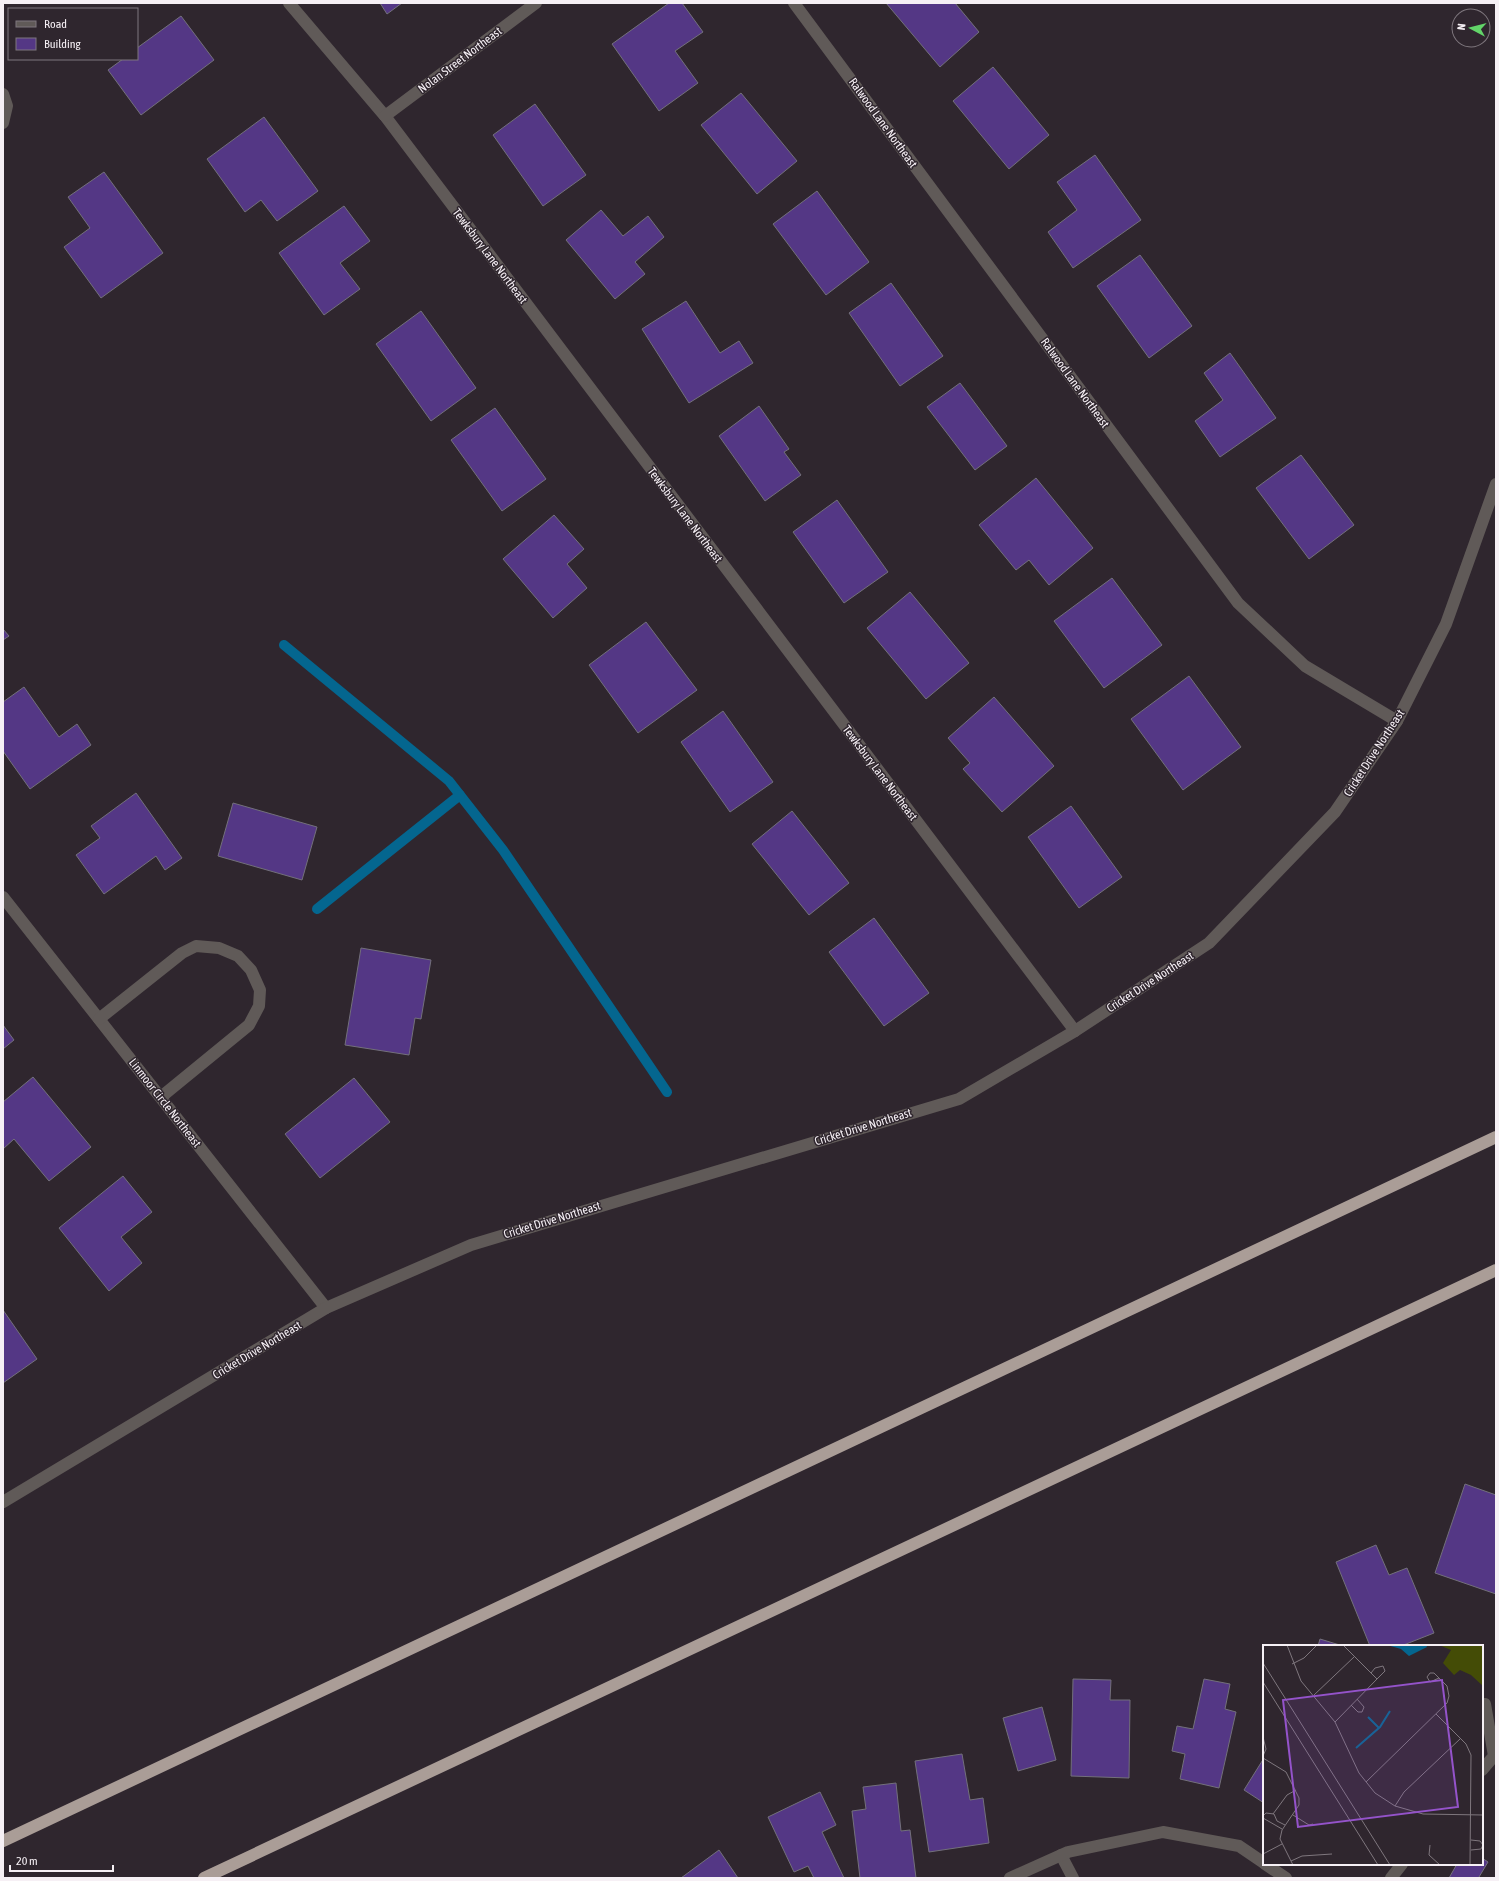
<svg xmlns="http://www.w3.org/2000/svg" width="1499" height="1881" viewBox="0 0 1499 1881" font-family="'Asap Condensed',sans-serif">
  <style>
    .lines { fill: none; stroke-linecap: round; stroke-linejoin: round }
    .stream { stroke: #04668f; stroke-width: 10 }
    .building { fill: #543785; stroke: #73707b }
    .minor { stroke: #605a58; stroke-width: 12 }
    .highway { stroke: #aa9d97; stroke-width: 12 }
    .labels { text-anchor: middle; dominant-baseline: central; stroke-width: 3; stroke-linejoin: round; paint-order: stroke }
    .street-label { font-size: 12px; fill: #f6f0f5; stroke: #2f262e }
    .inset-river { fill: none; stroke: #04668f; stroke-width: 2 }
    .inset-road { fill: none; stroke: #7f777e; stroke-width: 1 }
    .view { fill: #9453ca; fill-opacity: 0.15; stroke: #9453ca; stroke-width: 2 }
    .inset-edge { fill: none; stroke: #f6f0f5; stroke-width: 2 }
  </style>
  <rect width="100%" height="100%" fill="#2f262e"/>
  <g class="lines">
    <!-- stream -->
    <g class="stream">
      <path d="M284 645 449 781 503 850 667 1092"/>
      <path d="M317 909 460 795"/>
    </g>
  </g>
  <!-- building -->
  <g class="building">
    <path d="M380 3H402L387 14Z"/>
    <path d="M669 3H682L703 32 675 51 698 83 659 111 612 44Z"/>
    <path d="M886 3H955L979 32 940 67Z"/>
    <path d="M181 16 214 60 141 115 108 70 123 59H137V48Z"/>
    <path d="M993 67 1049 135 1009 169 953 101Z"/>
    <path d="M741 93 797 161 757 194 701 125Z"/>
    <path d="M535 104 586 175 543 206 493 135Z"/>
    <path d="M264 117 318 191 277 221 261 200 245 212 207 159Z"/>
    <path d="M1095 155 1141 220 1073 268 1048 232 1077 210 1057 182Z"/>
    <path d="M104 172 163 253 101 298 64 247 90 228 68 197Z"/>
    <path d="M817 191 869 262 826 295 773 224Z"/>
    <path d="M344 206 370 241 340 263 360 289 324 315 279 253Z"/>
    <path d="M601 210 623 236 648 216 664 237 635 262 645 274 615 299 566 240Z"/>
    <path d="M1140 255 1192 326 1149 358 1097 286Z"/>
    <path d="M891 283 943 356 900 386 849 313Z"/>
    <path d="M686 301 720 353 739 341 753 363 689 403 642 329Z"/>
    <path d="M421 311 476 388 431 421 376 344Z"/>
    <path d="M1230 353 1276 418 1220 457 1195 421 1223 400 1204 373Z"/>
    <path d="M960 383 1007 446 975 470 927 407Z"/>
    <path d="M759 406 789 449 784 452 801 475 765 501 719 436Z"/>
    <path d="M495 408 546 479 502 511 451 440Z"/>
    <path d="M1301 455 1354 525 1309 559 1256 488Z"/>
    <path d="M1036 478 1093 548 1049 585 1029 560 1016 570 979 525Z"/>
    <path d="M837 500 888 572 844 603 793 532Z"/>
    <path d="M554 515 584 549 567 564 587 588 553 618 503 559Z"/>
    <path d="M1112 578 1162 645 1104 688 1054 621Z"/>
    <path d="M910 592 969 663 926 699 867 628Z"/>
    <path d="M646 622 697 690 638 733 589 665Z"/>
    <path d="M3 629 9 636 3 640Z"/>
    <path d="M1189 676 1241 747 1183 790 1131 719Z"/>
    <path d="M24 687 59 737 77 724 91 745 30 789 3 751V702Z"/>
    <path d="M994 697 1054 766 1002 812 963 769 970 763 948 738Z"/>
    <path d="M723 711 773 782 730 812 681 742Z"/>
    <path d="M136 793 182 858 165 870 156 856 104 894 76 855 100 838 91 826Z"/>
    <path d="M233 803 317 827 302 880 218 856Z"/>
    <path d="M1071 806 1122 877 1079 908 1028 837Z"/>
    <path d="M792 811 849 883 809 915 752 844Z"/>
    <path d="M874 918 929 993 884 1026 829 952Z"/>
    <path d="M361 948 431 960 421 1019 415 1018 409 1055 345 1045Z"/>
    <path d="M3 1025 14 1040 3 1049Z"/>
    <path d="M33 1077 91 1147 49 1181 14 1139 3 1149V1102Z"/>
    <path d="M354 1078 390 1122 320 1178 285 1134Z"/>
    <path d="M123 1176 152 1212 121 1237 142 1263 109 1291 59 1228Z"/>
    <path d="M3 1310 37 1359 3 1383Z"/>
    <path d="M1465 1484 1496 1495V1594L1435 1573Z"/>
    <path d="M1376 1545 1389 1575 1407 1568 1434 1633 1401 1646H1370L1336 1562Z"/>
    <path d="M1320 1639 1343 1646H1318Z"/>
    <path d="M1073 1679 1111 1680 1110 1700H1130L1129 1778 1071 1776Z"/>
    <path d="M1204 1679 1230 1684 1225 1709 1236 1712 1219 1788 1180 1779 1185 1754 1172 1751 1177 1726 1193 1729Z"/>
    <path d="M1042 1707 1056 1760 1018 1771 1003 1718Z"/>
    <path d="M962 1754 970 1800 983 1798 989 1843 929 1852 915 1761Z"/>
    <path d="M1264 1758V1803L1244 1790Z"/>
    <path d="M896 1783 901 1831 910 1830 916 1878H860L852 1811 866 1809 863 1787Z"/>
    <path d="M820 1792 836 1825 822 1832 844 1878H814L808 1866 794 1872 768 1817Z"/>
    <path d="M719 1850 738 1878H681Z"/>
    <path d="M1482 1858 1488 1862 1479 1877 1481 1878H1449L1457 1864H1482Z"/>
  </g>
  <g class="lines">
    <!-- minor -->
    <g class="minor">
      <path d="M289 3 385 116 1075 1031"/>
      <path d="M794 3 1238 603 1305 666 1397 721"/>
      <path d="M3 94 7 106 3 123"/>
      <path d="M385 116 536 3"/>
      <path d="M3 897 326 1308"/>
      <path d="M99 1019 182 953 196 946 219 948 238 956 251 970 260 990 259 1006 249 1025 161 1097"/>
      <path d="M3 1502 326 1308 471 1245 959 1099 1075 1031 1209 943 1335 812 1397 721 1446 624 1496 484"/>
      <path d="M1482 1770 1494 1756 1485 1704"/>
      <path d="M1061 1855 1073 1878"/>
      <path d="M1265 1864 1286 1878"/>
      <path d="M1010 1878 1068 1852 1163 1832 1239 1846 1264 1863"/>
      <path d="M1391 1878 1402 1864"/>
    </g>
    <!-- highway -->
    <g class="highway">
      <path d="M3 1841 1496 1137"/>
      <path d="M204 1878 1496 1270"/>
    </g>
  </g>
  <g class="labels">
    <!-- street labels -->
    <g class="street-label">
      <text transform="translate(460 60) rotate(-37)">Nolan Street Northeast</text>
      <text transform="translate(883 123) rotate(54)">Ralwood Lane Northeast</text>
      <text transform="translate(490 256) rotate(53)">Tewksbury Lane Northeast</text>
      <text transform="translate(1075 383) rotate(54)">Ralwood Lane Northeast</text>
      <text transform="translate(685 515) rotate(53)">Tewksbury Lane Northeast</text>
      <text transform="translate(1374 753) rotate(-57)">Cricket Drive Northeast</text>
      <text transform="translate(880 773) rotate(53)">Tewksbury Lane Northeast</text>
      <text transform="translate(1150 982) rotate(-33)">Cricket Drive Northeast</text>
      <text transform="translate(165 1103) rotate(52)">Linmoor Circle Northeast</text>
      <text transform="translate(863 1127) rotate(-17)">Cricket Drive Northeast</text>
      <text transform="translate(552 1220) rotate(-17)">Cricket Drive Northeast</text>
      <text transform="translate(257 1350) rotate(-31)">Cricket Drive Northeast</text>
    </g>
  </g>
  <!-- overview -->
  <g transform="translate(1263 1645)">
    <rect width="220" height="220" fill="#2f262e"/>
    <path d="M176 0H220V41L208 30 197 25 191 30 180 18 188 5Z" fill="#444c06"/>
    <path d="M124 0H163L164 2 146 11 138 4Z" fill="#04668f"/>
    <path class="inset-river" d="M105 72 116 83M93 103 117 82 127 66"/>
    <path class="inset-road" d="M24 0 38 36 72 77 96 128 112 148 132 161 160 169 220 170M0 18 127 220M29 19 41 13 54 0M108 28 112 23 120 21 122 26 114 34M0 37 115 220M51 50 91 12M88 60 95 67H99L101 62 94 54M173 69 203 99 208 110 207 220M72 77 114 34 80 0M0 92 3 104 0 111M0 113 23 127 36 153V160L19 185 17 194 30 220M103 137 184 58 186 51 184 41 171 28H167L164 32 167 37 176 33M132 161 141 147 197 94M10 169 24 150 33 145M30 170 46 180 50 179M0 171 3 168 11 169 14 176 22 180M0 173 19 184M208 195 217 196 220 200 218 204 208 205M167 200 166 210 177 220M0 209 19 199M28 216 39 211 69 209"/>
    <path class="view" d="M179 35 195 162 35 182 20 55Z"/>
    <rect width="220" height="220" class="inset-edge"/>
  </g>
  <!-- border -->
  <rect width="1499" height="1881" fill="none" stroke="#f6f0f5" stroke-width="8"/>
  <!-- legend -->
  <rect x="8" y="8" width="130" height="52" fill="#2f262e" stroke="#7f777e"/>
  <rect x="16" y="21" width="20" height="6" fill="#605a58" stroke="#7f777e"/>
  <text x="44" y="28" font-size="12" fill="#f6f0f5">Road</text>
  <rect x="16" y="38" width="20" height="12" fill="#543785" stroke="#7f777e"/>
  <text x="44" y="48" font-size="12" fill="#f6f0f5">Building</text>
  <!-- north arrow -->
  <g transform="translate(1471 28) rotate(277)"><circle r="19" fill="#2f262e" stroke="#7f777e"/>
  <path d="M0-3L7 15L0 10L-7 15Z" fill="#62d469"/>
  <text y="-6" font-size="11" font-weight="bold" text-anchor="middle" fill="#f6f0f5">N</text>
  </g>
  <!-- scale -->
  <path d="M10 1865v6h103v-6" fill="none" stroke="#f6f0f5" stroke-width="2"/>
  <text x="16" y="1865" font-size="12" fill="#f6f0f5" stroke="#2f262e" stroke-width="3" paint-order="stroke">20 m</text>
</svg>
